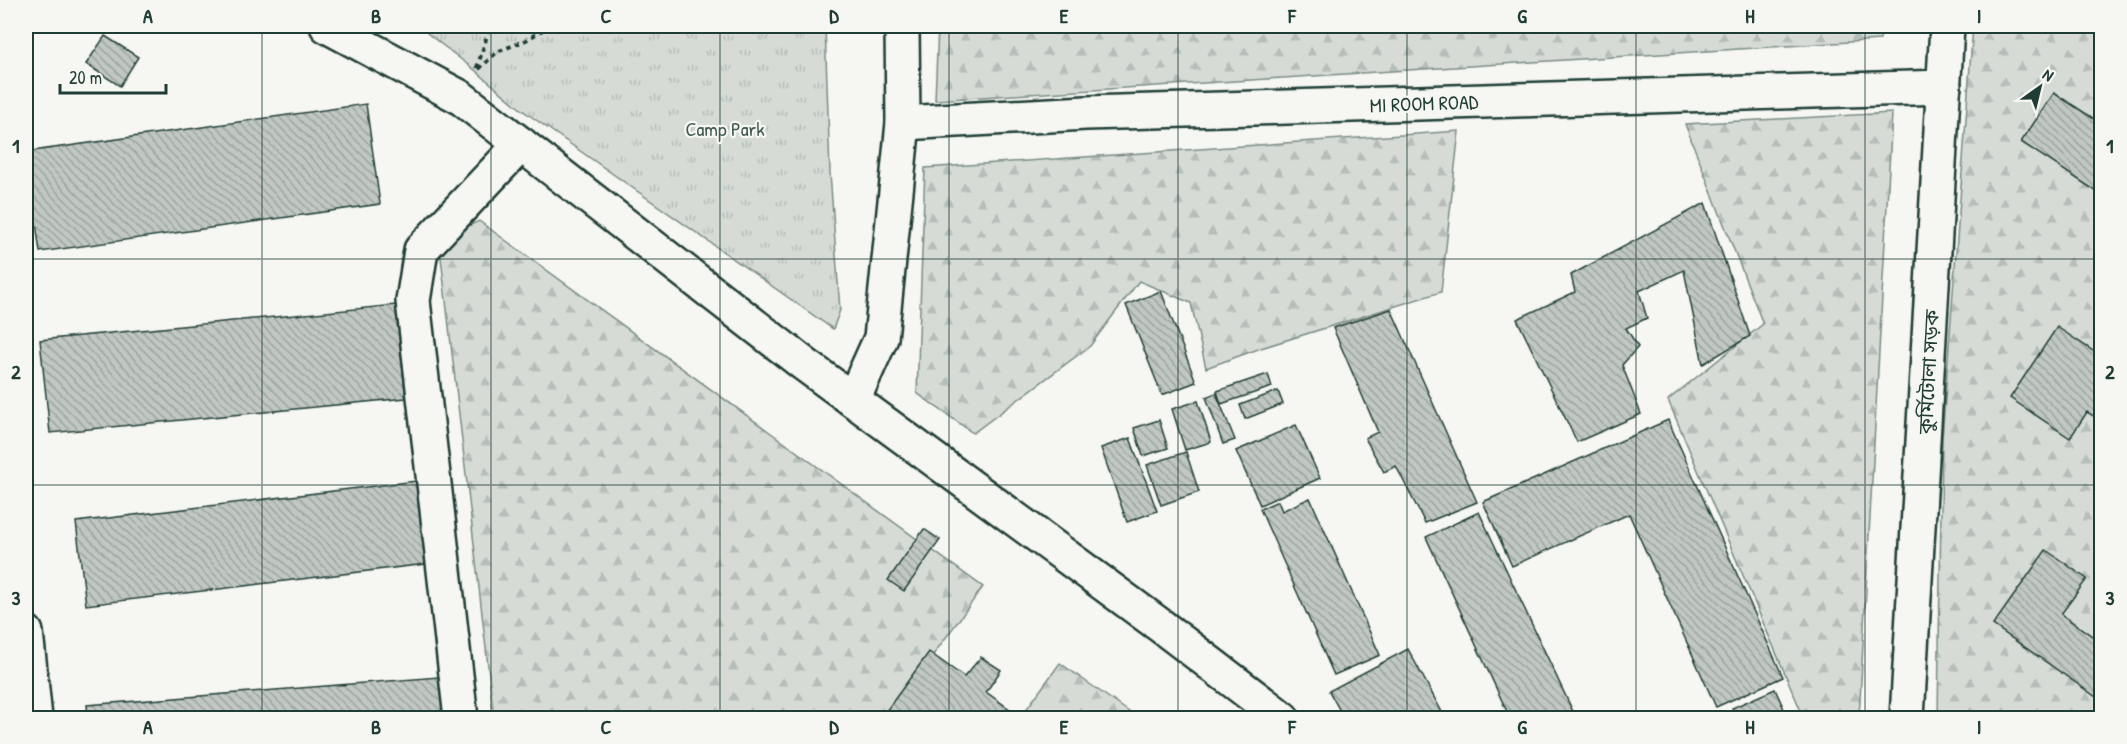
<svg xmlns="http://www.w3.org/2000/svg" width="2127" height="744" viewBox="0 0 2127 744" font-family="'Patrick Hand','Noto Sans Bengali',sans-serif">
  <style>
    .forest { fill: url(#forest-firs); stroke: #7a8c85; stroke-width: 1.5 }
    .park { fill: url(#park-tufts); stroke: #7a8c85; stroke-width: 1.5 }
    .building { fill: url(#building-back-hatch); stroke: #1f3d34; stroke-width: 1.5 }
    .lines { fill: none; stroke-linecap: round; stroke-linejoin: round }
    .minor-casing { stroke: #1f3d34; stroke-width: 38 }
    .tertiary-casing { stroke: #1f3d34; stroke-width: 38 }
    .path { stroke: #1f3d34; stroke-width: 4; stroke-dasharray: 4.5 4.5; stroke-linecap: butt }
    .minor { stroke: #f6f6f2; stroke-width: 33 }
    .tertiary { stroke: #f6f6f2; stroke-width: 33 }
    .grid { fill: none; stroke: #1f3d34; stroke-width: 1.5; stroke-opacity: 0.55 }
    .labels { text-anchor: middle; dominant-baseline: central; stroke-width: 4.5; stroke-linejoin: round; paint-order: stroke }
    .street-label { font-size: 20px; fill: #1f3d34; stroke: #f6f6f2 }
    .park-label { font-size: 20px; fill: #445d54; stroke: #f6f6f2 }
    .neatline { fill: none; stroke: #1f3d34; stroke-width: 2 }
    .grid-label { font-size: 20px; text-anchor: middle; font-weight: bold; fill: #1f3d34 }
  </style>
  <defs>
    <pattern id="forest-firs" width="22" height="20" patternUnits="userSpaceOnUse" patternTransform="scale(1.5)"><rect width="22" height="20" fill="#d6dbd6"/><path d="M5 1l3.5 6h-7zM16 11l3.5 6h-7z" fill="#b7bdb8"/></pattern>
    <pattern id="park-tufts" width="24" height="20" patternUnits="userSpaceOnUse" patternTransform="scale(1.5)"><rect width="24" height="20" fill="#d6dbd6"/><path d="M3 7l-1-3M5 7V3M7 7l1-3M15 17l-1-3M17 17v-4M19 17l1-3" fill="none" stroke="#b7bdb8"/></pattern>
    <pattern id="building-back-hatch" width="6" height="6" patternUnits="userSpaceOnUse" patternTransform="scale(1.5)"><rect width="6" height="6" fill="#c1c8c3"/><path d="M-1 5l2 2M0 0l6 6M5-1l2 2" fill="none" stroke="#9ca49f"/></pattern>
  </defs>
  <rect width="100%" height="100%" fill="#f6f6f2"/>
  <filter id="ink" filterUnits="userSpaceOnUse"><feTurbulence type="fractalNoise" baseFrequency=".0167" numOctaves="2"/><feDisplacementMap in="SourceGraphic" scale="12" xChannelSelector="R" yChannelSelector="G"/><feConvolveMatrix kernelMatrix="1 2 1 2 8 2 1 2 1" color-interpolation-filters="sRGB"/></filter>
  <g filter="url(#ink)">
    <!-- forest -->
    <g class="forest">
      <path d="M938 26H1881L1880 40 935 100Z"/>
      <path d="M1973 26H2101V718H1938L1942 439Z"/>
      <path d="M1892 113 1859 718H1804L1668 400 1763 324 1685 124Z"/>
      <path d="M1459 131 1441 292 1261 348 1206 368 1191 303 1139 281 1090 346 973 433 917 393 925 168Z"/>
      <path d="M479 221 983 587 887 718H494L439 240Z"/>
      <path d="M1060 663 1136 717 1135 718H1020Z"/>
    </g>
    <!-- park -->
    <path class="park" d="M429 26H825L830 173 840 310 833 329 522 110 476 71 427 33Z"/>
    <!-- building -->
    <g class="building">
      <path d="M105 36 138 57 120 86 86 64Z"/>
      <path d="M2054 93 2102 124V195L2021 142Z"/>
      <path d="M366 104 380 204 40 252 26 152Z"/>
      <path d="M1705 203 1750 336 1703 364 1684 270 1639 291 1647 318 1626 328 1638 347 1622 365 1641 414 1577 442 1517 319 1575 292 1571 275Z"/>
      <path d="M1161 291 1196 382 1162 395 1126 305Z"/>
      <path d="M396 305 406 398 50 433 40 340Z"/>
      <path d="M1391 309 1477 502 1425 523 1396 466 1384 472 1365 438 1378 432 1333 328Z"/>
      <path d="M2057 327 2102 357V421L2087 412 2070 438 2010 398Z"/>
      <path d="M1268 374 1272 387 1221 404 1217 391Z"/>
      <path d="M1278 391 1283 404 1245 419 1240 405Z"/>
      <path d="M1216 393 1235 440 1223 444 1206 397Z"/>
      <path d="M1198 401 1211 442 1185 450 1172 409Z"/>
      <path d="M1159 420 1168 448 1143 456 1134 428Z"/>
      <path d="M1668 420 1783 677 1716 707 1629 514 1512 566 1483 502Z"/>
      <path d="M1296 425 1320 478 1260 505 1236 451Z"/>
      <path d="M1130 438 1157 511 1127 522 1101 448Z"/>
      <path d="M1186 452 1199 492 1161 505 1147 465Z"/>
      <path d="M416 481 426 564 86 605 76 522Z"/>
      <path d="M1310 498 1380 655 1334 675 1260 509 1278 501 1282 511Z"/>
      <path d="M1479 512 1576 718H1510L1426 537Z"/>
      <path d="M924 529 940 540 904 591 888 580Z"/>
      <path d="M2046 550 2087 579 2061 614 2102 643V701L1993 625Z"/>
      <path d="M1408 649 1443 714 1435 718H1344L1329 691Z"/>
      <path d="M929 652 964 677 981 657 1001 670 986 692 1011 710 1005 718H881Z"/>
      <path d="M439 677 443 718H88L87 705Z"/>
      <path d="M1775 689 1788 718H1737L1732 708Z"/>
    </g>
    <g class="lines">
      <defs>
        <g id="minor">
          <path d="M903 123 1086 113 1944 87"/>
          <path d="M853 400 881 338 903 123 902 26"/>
          <path d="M461 718 413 301 421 250 521 144"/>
        </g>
        <g id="tertiary">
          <path d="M327 26 460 97 804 364 1161 626 1282 718"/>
          <path d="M26 632 35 718"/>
          <path d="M1907 718 1947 26"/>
        </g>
      </defs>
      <!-- minor casing -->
      <use href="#minor" class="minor-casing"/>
      <!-- tertiary casing -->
      <use href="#tertiary" class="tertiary-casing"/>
      <!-- path -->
      <g class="path">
        <path d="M477 68 490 26"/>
        <path d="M479 69 497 52 526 40 549 26"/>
      </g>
      <!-- minor -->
      <use href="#minor" class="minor"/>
      <!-- tertiary -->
      <use href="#tertiary" class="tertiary"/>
    </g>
  </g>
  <!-- grid -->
  <path class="grid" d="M262 26V718M491 26V718M720 26V718M949 26V718M1178 26V718M1407 26V718M1636 26V718M1865 26V718M26 259H2102M26 485H2102"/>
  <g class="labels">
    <!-- street labels -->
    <g class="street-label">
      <text transform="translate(1424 103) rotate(-2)">MI ROOM ROAD</text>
      <text transform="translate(1928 372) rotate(-87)">কুর্মিটোলা সড়ক</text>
    </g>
    <!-- park labels -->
    <g class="park-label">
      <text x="725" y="128">Camp Park</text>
    </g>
  </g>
  <!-- margin -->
  <rect width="2127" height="744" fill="none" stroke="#f6f6f2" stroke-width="66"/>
  <!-- north arrow -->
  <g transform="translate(2040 87) rotate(34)" stroke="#f6f6f2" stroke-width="4.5" paint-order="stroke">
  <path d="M0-4.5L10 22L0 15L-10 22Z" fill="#1f3d34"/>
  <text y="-9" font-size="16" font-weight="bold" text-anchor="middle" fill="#1f3d34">N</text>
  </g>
  <!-- scale -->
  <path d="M60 84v9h106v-9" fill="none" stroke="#1f3d34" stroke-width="3"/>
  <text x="69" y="84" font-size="18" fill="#1f3d34" stroke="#f6f6f2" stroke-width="4.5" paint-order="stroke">20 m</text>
  <rect x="33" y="33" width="2061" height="678" class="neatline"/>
  <g class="grid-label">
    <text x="148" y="23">A</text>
    <text x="376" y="23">B</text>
    <text x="606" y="23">C</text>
    <text x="834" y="23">D</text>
    <text x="1064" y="23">E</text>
    <text x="1292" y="23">F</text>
    <text x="1522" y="23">G</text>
    <text x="1750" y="23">H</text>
    <text x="1979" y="23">I</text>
    <text x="16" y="153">1</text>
    <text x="2110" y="153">1</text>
    <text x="16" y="379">2</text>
    <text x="2110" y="379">2</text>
    <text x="16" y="605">3</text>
    <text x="2110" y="605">3</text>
    <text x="148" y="734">A</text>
    <text x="376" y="734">B</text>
    <text x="606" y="734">C</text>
    <text x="834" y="734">D</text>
    <text x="1064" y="734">E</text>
    <text x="1292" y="734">F</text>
    <text x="1522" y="734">G</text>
    <text x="1750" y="734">H</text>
    <text x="1979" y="734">I</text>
  </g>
</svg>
